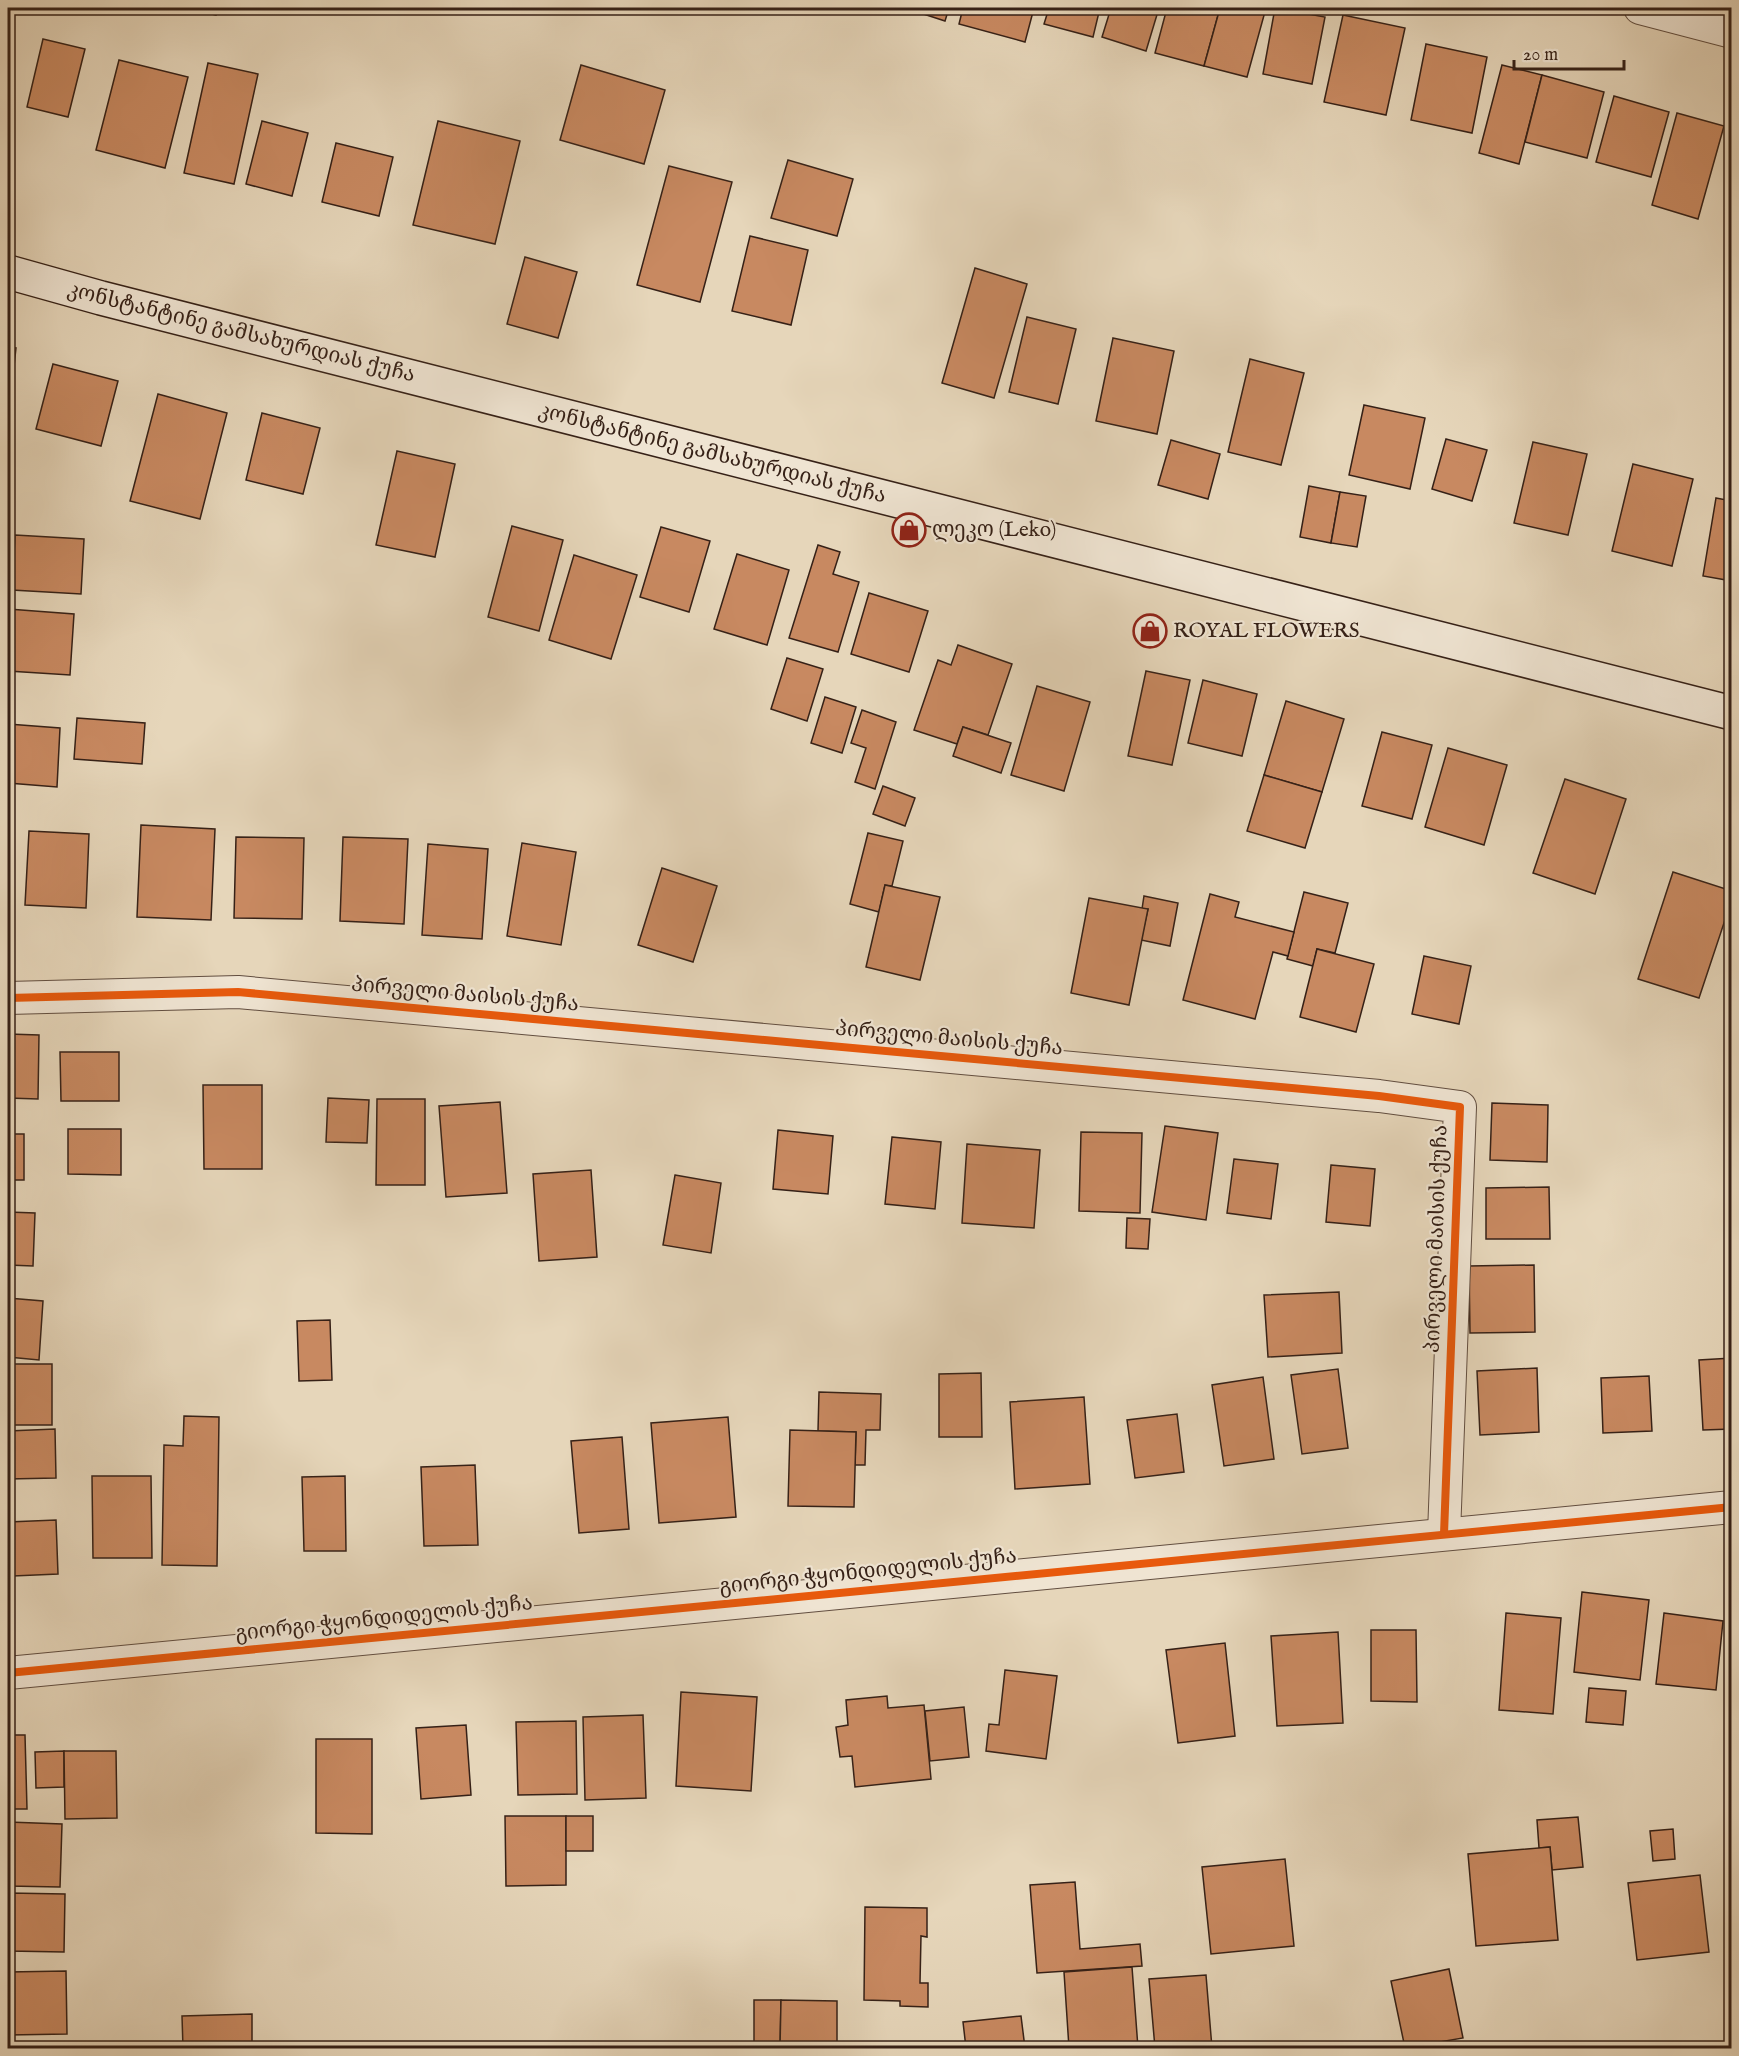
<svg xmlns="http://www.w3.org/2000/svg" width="1739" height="2056" viewBox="0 0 1739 2056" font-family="'IM FELL English','Noto Serif Georgian',serif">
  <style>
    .building { fill: #c88961; stroke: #362117; stroke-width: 1.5 }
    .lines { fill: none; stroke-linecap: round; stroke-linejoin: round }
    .street-casing { stroke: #624e40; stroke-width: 34 }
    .secondary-casing { stroke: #362117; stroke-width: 36 }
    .street { stroke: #efe4d2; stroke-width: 32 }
    .secondary { stroke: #efe4d2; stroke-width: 33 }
    .cycleway-casing { stroke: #efe4d2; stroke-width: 11 }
    .cycleway { stroke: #e8590c; stroke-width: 8 }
    .labels { text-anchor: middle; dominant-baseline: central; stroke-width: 4.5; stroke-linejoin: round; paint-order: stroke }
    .street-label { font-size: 21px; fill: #362117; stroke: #efe4d2 }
    .poi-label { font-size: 21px; fill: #362117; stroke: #efe4d2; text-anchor: start }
  </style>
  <rect width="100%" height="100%" fill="#e6d6ba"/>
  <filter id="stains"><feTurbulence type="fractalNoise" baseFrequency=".00333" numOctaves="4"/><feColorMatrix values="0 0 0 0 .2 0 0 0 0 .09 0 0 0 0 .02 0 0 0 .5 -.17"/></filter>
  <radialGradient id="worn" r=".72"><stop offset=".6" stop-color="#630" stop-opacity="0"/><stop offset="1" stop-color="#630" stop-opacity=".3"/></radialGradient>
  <!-- building -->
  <g class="building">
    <path d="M187 8H218L216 15Z"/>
    <path d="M905 8H949L945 21Z"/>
    <path d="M963 8H1034L1025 42 959 24Z"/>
    <path d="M1049 8H1100L1093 37 1044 24Z"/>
    <path d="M1111 8H1159L1146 51 1102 37Z"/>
    <path d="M1167 8H1220L1204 66 1155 53Z"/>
    <path d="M1220 8H1266L1247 77 1204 66Z"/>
    <path d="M1275 8 1325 17 1312 84 1263 74Z"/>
    <path d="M1343 15 1405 28 1386 115 1324 102Z"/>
    <path d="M43 39 85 49 68 117 27 107Z"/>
    <path d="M1426 44 1487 57 1472 133 1411 120Z"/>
    <path d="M119 60 188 77 165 168 96 150Z"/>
    <path d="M208 63 258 74 234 184 184 173Z"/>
    <path d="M581 65 665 90 644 164 560 140Z"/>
    <path d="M1502 65 1542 75 1519 164 1479 153Z"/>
    <path d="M1542 75 1604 92 1587 158 1525 142Z"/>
    <path d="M1614 96 1669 112 1651 177 1596 162Z"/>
    <path d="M1677 113 1724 126 1698 219 1652 205Z"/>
    <path d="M262 121 308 133 292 196 246 184Z"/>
    <path d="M438 121 520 141 495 244 413 225Z"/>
    <path d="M336 143 393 157 379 216 322 202Z"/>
    <path d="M788 160 853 179 837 236 771 218Z"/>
    <path d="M669 166 732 182 700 302 637 285Z"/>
    <path d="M750 236 808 250 791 325 732 311Z"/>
    <path d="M525 257 577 272 558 338 507 324Z"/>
    <path d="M975 268 1027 284 994 398 942 383Z"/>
    <path d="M1027 317 1076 329 1058 404 1009 392Z"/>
    <path d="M1113 338 1174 351 1157 434 1096 421Z"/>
    <path d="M8 347 16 348 8 420Z"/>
    <path d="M1250 359 1304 373 1281 465 1228 452Z"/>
    <path d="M53 364 118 381 101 446 36 429Z"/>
    <path d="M158 394 227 413 200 519 130 501Z"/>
    <path d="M1364 405 1425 418 1410 489 1349 475Z"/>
    <path d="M262 413 320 428 303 494 246 480Z"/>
    <path d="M1446 439 1487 450 1472 501 1432 489Z"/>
    <path d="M1171 440 1220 454 1208 499 1158 485Z"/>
    <path d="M1533 442 1587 454 1568 535 1514 523Z"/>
    <path d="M397 451 455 464 435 557 376 545Z"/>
    <path d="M1633 464 1693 479 1672 566 1612 551Z"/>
    <path d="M1309 486 1340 492 1331 543 1300 537Z"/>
    <path d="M1340 492 1366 496 1357 547 1331 543Z"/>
    <path d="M1716 498 1732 501V581L1703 576Z"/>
    <path d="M512 526 563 540 539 631 488 617Z"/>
    <path d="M661 527 710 541 689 612 640 597Z"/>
    <path d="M15 535 84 539 81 594 12 590Z"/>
    <path d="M818 545 840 552 833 574 859 582 838 652 789 638Z"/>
    <path d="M737 554 789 570 767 645 714 629Z"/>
    <path d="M574 555 637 575 611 659 549 640Z"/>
    <path d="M869 593 928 611 909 672 851 654Z"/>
    <path d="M8 609 74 614 70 675 8 671Z"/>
    <path d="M958 645 1012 664 988 735 963 727 957 744 914 730 938 660 951 665Z"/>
    <path d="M787 658 823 669 807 721 771 709Z"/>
    <path d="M1146 671 1190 680 1172 765 1128 756Z"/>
    <path d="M1203 680 1257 694 1242 756 1188 743Z"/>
    <path d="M1037 686 1090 702 1064 791 1011 775Z"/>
    <path d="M825 697 856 707 842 753 811 743Z"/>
    <path d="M1286 701 1344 719 1322 792 1264 775Z"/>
    <path d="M862 710 896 722 875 789 855 782 866 748 851 743Z"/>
    <path d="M77 718 145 723 142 764 74 759Z"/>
    <path d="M8 724 60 728 57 787 8 783Z"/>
    <path d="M963 727 1011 743 1001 773 953 756Z"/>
    <path d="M1382 732 1432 745 1412 819 1362 806Z"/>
    <path d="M1448 748 1507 765 1484 845 1425 827Z"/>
    <path d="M1264 775 1322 792 1305 848 1247 831Z"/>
    <path d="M1565 779 1626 799 1595 894 1533 873Z"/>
    <path d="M883 786 915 798 905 826 873 814Z"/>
    <path d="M141 825 215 829 211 920 137 917Z"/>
    <path d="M29 831 89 834 86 908 25 905Z"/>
    <path d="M868 833 903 841 892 886 885 885 879 912 850 904Z"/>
    <path d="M236 837 304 838 302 919 234 918Z"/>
    <path d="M343 837 408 839 404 924 340 921Z"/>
    <path d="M8 839H14L10 936 8 935Z"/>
    <path d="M522 843 576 852 561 945 507 936Z"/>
    <path d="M428 844 488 849 482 939 422 935Z"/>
    <path d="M662 868 717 886 693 962 638 945Z"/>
    <path d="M1673 872 1732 891V899L1699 998 1638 979Z"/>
    <path d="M885 885 940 897 920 980 866 967Z"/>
    <path d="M1304 892 1348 903 1335 953 1317 949 1313 966 1287 959Z"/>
    <path d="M1210 894 1239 902 1235 917 1294 932 1288 956 1273 952 1255 1019 1183 1000Z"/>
    <path d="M1144 896 1178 903 1170 946 1141 940 1148 909H1142Z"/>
    <path d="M1089 898 1148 909 1129 1005 1071 993Z"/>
    <path d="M1317 949 1374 964 1356 1032 1300 1017Z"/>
    <path d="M1424 956 1471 966 1459 1024 1412 1014Z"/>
    <path d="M8 1034 39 1035 38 1099 8 1098Z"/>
    <path d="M60 1052H119V1101H61Z"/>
    <path d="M203 1085H262V1169H204Z"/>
    <path d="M328 1098 369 1100 367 1143 326 1142Z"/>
    <path d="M377 1099H425V1185H376Z"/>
    <path d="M500 1102 507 1193 446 1197 439 1106Z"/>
    <path d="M1492 1103 1548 1105 1547 1162 1490 1160Z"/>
    <path d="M1165 1126 1218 1133 1206 1220 1152 1212Z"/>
    <path d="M68 1129H121V1175L68 1174Z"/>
    <path d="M778 1130 833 1136 828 1194 773 1189Z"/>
    <path d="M1081 1132 1142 1133 1140 1213 1079 1211Z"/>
    <rect x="8" y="1134" width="16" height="46"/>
    <path d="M892 1137 941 1142 935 1209 885 1204Z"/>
    <path d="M967 1144 1040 1150 1034 1228 962 1223Z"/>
    <path d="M1234 1159 1278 1164 1271 1219 1227 1213Z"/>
    <path d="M1331 1165 1375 1169 1370 1226 1326 1222Z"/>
    <path d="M591 1170 597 1257 539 1261 533 1174Z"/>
    <path d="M675 1175 721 1183 711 1253 663 1245Z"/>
    <path d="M1549 1187 1550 1239H1486V1188Z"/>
    <path d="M8 1212 35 1213 33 1266 8 1265Z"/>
    <path d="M1127 1218 1150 1219 1148 1249 1126 1248Z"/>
    <path d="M1534 1265 1535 1332 1470 1333 1469 1266Z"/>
    <path d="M1339 1292 1342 1353 1268 1357 1264 1295Z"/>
    <path d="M8 1298 43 1301 39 1360 8 1357Z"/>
    <path d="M330 1320 332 1380 299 1381 297 1321Z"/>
    <path d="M1732 1358V1429L1703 1430 1699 1360Z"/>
    <rect x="8" y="1364" width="44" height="61"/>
    <path d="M1537 1368 1539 1432 1480 1435 1477 1371Z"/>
    <path d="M1338 1369 1348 1448 1302 1454 1291 1375Z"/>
    <path d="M981 1373 982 1437H939V1374Z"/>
    <path d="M1649 1376 1652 1431 1603 1433 1601 1378Z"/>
    <path d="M1263 1377 1274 1459 1224 1466 1212 1385Z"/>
    <path d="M819 1392 881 1394 880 1430H866L865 1465H855L856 1432 818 1431Z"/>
    <path d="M1084 1397 1090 1484 1015 1489 1010 1402Z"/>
    <path d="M1177 1414 1184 1472 1135 1478 1127 1420Z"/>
    <path d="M184 1416 219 1417 217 1566 162 1565 164 1445 183 1446Z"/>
    <path d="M728 1417 736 1517 659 1523 651 1423Z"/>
    <path d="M55 1429 56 1478 8 1479V1431Z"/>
    <path d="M790 1430 856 1432 854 1507 788 1506Z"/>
    <path d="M622 1437 629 1529 579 1533 571 1441Z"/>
    <path d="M475 1465 478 1545 424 1546 421 1467Z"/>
    <path d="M92 1476H151L152 1558H93Z"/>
    <path d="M345 1476 346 1551H304L302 1477Z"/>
    <path d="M56 1520 58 1574 13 1576V1555H8V1522Z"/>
    <path d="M1582 1592 1649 1600 1640 1680 1574 1672Z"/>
    <path d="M1506 1613 1561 1618 1553 1714 1499 1710Z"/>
    <path d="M1664 1613 1723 1621 1716 1690 1656 1684Z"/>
    <path d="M1371 1630H1416L1417 1702 1371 1701Z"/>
    <path d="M1338 1632 1343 1723 1277 1726 1271 1636Z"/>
    <path d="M1225 1643 1235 1736 1178 1743 1166 1650Z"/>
    <path d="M1005 1670 1057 1676 1046 1759 986 1751 989 1724 999 1725Z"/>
    <path d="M1589 1688 1626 1691 1623 1725 1586 1722Z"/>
    <path d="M681 1692 757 1697 751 1791 676 1786Z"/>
    <path d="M887 1696 888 1708 924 1705 931 1779 855 1787 852 1756 840 1757 836 1727 848 1725 846 1700Z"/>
    <path d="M964 1707 969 1757 930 1761 925 1711Z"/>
    <path d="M643 1715 646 1798 585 1800 583 1717Z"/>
    <path d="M576 1721 577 1794 518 1795 516 1722Z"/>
    <path d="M466 1725 471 1795 421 1799 416 1728Z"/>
    <path d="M8 1735H25L27 1809H8Z"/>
    <path d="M316 1739H372V1834L316 1833Z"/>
    <path d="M64 1751V1787L36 1788 35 1752Z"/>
    <path d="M64 1751H116L117 1818 65 1819Z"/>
    <path d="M505 1816H566V1885L506 1886Z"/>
    <rect x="566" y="1816" width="27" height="35"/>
    <path d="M1578 1817 1583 1867 1552 1870 1550 1847 1539 1848 1537 1820Z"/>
    <path d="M8 1822 62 1824 60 1887 8 1886Z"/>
    <path d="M1673 1829 1675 1859 1653 1861 1650 1831Z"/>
    <path d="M1550 1847 1558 1940 1476 1946 1468 1854Z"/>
    <path d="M1285 1859 1294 1946 1211 1954 1202 1867Z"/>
    <path d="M1700 1875 1709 1952 1637 1960 1628 1883Z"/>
    <path d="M1075 1882 1080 1949 1140 1944 1142 1966 1037 1973 1030 1885Z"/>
    <path d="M8 1893 65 1894 64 1952 8 1951Z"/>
    <path d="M865 1907 927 1908V1937L921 1936 920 1983H928V2007L900 2006V2001L864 2000Z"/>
    <path d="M1132 1967 1138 2048H1069L1064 1972Z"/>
    <path d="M1449 1969 1463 2038 1405 2048 1391 1981Z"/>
    <path d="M66 1971 67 2034 8 2035V1972Z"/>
    <path d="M1206 1975 1212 2048H1155L1149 1979Z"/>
    <path d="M754 2000H781L780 2048H754Z"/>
    <path d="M781 2000 837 2001V2048H780Z"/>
    <path d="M252 2014V2048H183L182 2016Z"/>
    <path d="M1021 2016 1025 2048H966L963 2022Z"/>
    <path d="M44 2047V2048H8Z"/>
  </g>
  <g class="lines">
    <defs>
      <g id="street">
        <path d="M1640 8 1732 32"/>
        <path d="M8 998 238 992 1379 1096 1460 1107 1444 1534"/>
        <path d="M8 1673 1732 1507"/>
      </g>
      <path id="secondary" d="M8 272 101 298 1732 713"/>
    </defs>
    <!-- street casing -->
    <use href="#street" class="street-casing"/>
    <!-- secondary casing -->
    <use href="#secondary" class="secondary-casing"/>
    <!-- street -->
    <use href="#street" class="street"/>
    <!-- secondary -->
    <use href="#secondary" class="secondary"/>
    <defs>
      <g id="cycleway">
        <path d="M8 998 238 992 1379 1096 1460 1107 1444 1534"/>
        <path d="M8 1673 1732 1507"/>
      </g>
    </defs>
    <!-- cycleway casing -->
    <use href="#cycleway" class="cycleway-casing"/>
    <!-- cycleway -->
    <use href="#cycleway" class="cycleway"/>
  </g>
  <!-- icons -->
  <defs>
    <symbol id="shop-ring" viewBox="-11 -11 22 22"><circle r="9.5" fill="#efe4d2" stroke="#8f2418" stroke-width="1.5"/><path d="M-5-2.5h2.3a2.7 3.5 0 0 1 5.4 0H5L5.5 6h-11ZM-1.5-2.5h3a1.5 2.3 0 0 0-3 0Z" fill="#8f2418"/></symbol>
  </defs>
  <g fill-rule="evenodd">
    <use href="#shop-ring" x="890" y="511" width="38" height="38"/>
    <use href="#shop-ring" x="1131" y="612" width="38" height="38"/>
  </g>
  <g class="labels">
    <!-- street labels -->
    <g class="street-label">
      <text transform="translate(241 333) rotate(14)">კონსტანტინე გამსახურდიას ქუჩა</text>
      <text transform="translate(712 454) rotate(14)">კონსტანტინე გამსახურდიას ქუჩა</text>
      <text transform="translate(465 995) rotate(5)">პირველი მაისის ქუჩა</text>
      <text transform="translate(949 1039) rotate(5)">პირველი მაისის ქუჩა</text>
      <text transform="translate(1437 1239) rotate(-88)">პირველი მაისის ქუჩა</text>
      <text transform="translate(868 1572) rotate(-6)">გიორგი ჭყონდიდელის ქუჩა</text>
      <text transform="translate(384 1619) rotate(-6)">გიორგი ჭყონდიდელის ქუჩა</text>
    </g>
    <!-- poi labels -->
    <g class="poi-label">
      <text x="932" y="530">ლეკო (Leko)</text>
      <text x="1173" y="631">ROYAL FLOWERS</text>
    </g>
  </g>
  <!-- margin -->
  <rect width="1739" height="2056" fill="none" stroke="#e6d6ba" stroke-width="30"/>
  <rect x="9" y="9" width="1721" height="2038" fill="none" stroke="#362117" stroke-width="3"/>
  <rect x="15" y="15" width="1709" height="2026" fill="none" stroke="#362117" stroke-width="1.5"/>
  <!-- scale -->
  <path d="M1514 60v9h110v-9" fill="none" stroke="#362117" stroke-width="3"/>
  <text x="1523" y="60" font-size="18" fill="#362117" stroke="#efe4d2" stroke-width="4.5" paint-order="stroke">20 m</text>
  <rect width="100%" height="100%" filter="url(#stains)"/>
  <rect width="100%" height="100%" fill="url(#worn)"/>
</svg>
